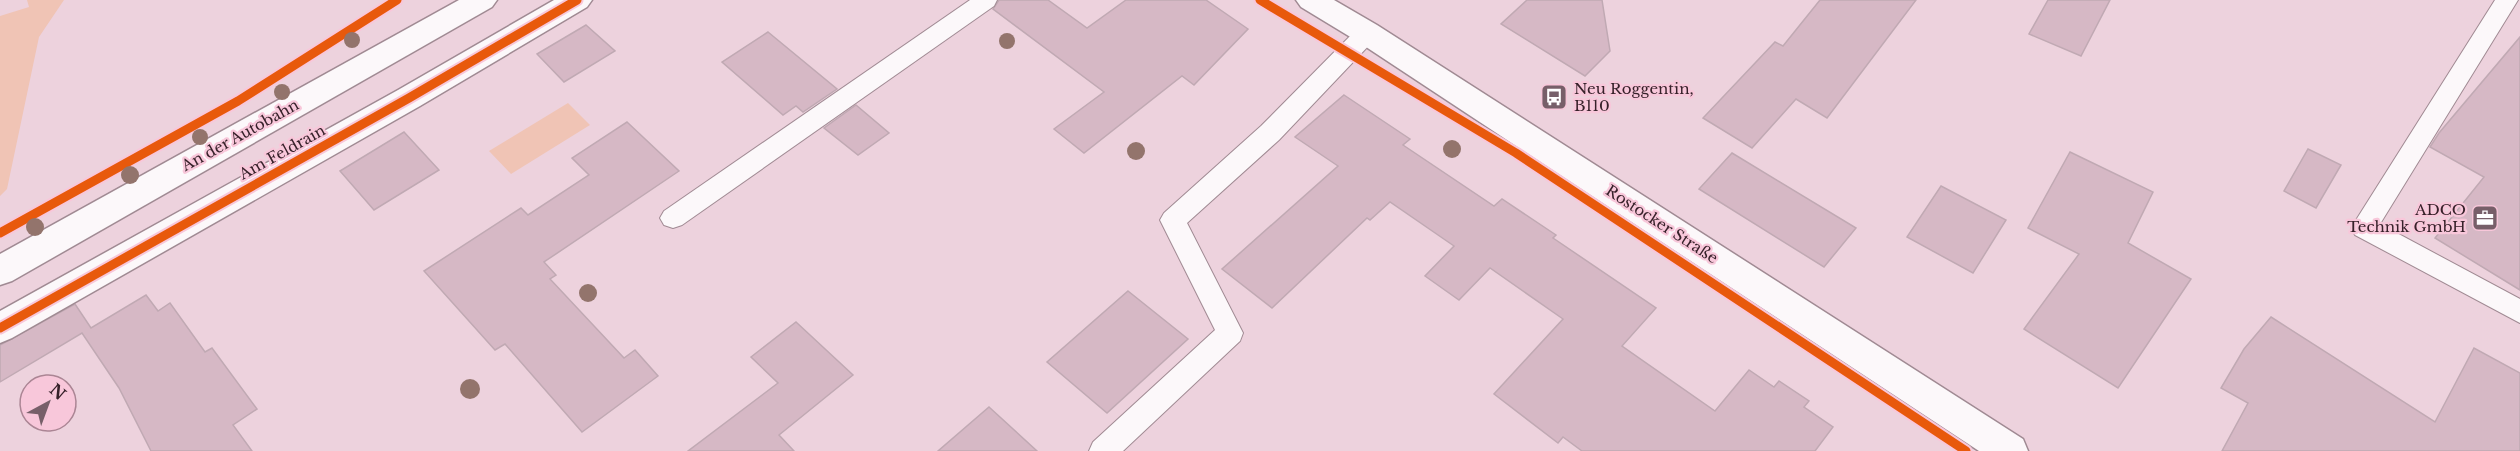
<svg xmlns="http://www.w3.org/2000/svg" width="2520" height="451" viewBox="0 0 2520 451" font-family="'Libre Baskerville',serif">
  <style>
    .green { fill: #f0c4b5 }
    .building { fill: #d6b8c5; stroke: #c0a9b3; stroke-width: 1.5 }
    .lines { fill: none; stroke-linecap: round; stroke-linejoin: round }
    .service-casing { stroke: #a08a93; stroke-width: 2 }
    .minor-casing { stroke: #a08a93; stroke-width: 3 }
    .tertiary-casing { stroke: #a08a93; stroke-width: 3 }
    .primary-casing { stroke: #a08a93; stroke-width: 3 }
    .service { fill: #fcf8fa; fill-rule: evenodd }
    .minor { fill: #fcf8fa; fill-rule: evenodd }
    .tertiary { fill: #fcf8fa; fill-rule: evenodd }
    .primary { fill: #fcf8fa; fill-rule: evenodd }
    .cycleway-casing { stroke: #f8c7da; stroke-width: 13 }
    .cycleway { stroke: #e8590c; stroke-width: 9 }
    .tree { fill: #93746c }
    .labels { text-anchor: middle; dominant-baseline: central; stroke-width: 4.5; stroke-linejoin: round; paint-order: stroke }
    .poi-label { font-size: 15px; fill: #37212a; stroke: #f8c7da; text-anchor: start }
    .street-label { font-size: 15px; fill: #37212a; stroke: #f8c7da }
  </style>
  <rect width="100%" height="100%" fill="#edd2dd"/>
  <!-- green -->
  <g class="green">
    <path d="M27 0H64L39 37 7 189 0 196V16L29 7Z"/>
    <path d="M568 103 590 125 511 174 489 151Z"/>
  </g>
  <!-- building -->
  <g class="building">
    <path d="M999 0H1048L1087 28 1126 0H1206L1248 29 1194 85 1182 76 1084 153 1054 129 1104 92 993 9Z"/>
    <path d="M1527 0H1602L1610 51 1585 76 1501 24Z"/>
    <path d="M1820 0H1916L1827 118 1796 99 1752 148 1703 118 1775 42 1783 46Z"/>
    <path d="M2048 0H2110L2081 56 2029 34Z"/>
    <path d="M586 25 615 51 564 82 537 54Z"/>
    <path d="M768 32 837 89 803 112 796 106 783 115 722 62Z"/>
    <path d="M2520 37V290L2435 238 2484 177 2430 147 2439 133Z"/>
    <path d="M1344 95 1410 139 1403 145 1494 206 1502 199 1556 235 1553 238 1656 308 1622 346 1715 411 1749 370 1774 387 1779 381 1809 401 1804 407 1833 427 1815 451H1582L1563 437 1558 443 1494 394 1563 319 1490 268 1459 300 1425 276 1454 246 1390 202 1370 220 1367 218 1272 308 1222 269 1338 166 1295 137Z"/>
    <path d="M856 105 889 133 858 155 824 128Z"/>
    <path d="M627 122 679 171 544 262 556 275 550 279 624 358 635 350 658 376 582 432 505 344 495 350 424 271 521 208 528 215 589 175 572 158Z"/>
    <path d="M404 132 439 170 374 210 340 171Z"/>
    <path d="M2308 149 2341 165 2316 208 2284 191Z"/>
    <path d="M2070 152 2153 192 2128 243 2191 279 2118 388 2024 329 2079 254 2028 228Z"/>
    <path d="M1732 153 1856 228 1824 267 1699 189Z"/>
    <path d="M1941 186 2006 220 1973 273 1907 237Z"/>
    <path d="M1128 291 1188 339 1107 413 1047 362Z"/>
    <path d="M146 295 158 311 170 303 205 352 212 348 257 409 233 425 252 451H151L119 388 82 333 0 382V345L75 304 91 328Z"/>
    <path d="M2271 317 2435 422 2474 348 2520 373V451H2222L2248 403 2221 388 2244 349Z"/>
    <path d="M796 322 853 375 779 435 794 451H688L778 383 751 357Z"/>
    <path d="M989 407 1037 451H938Z"/>
  </g>
  <g class="lines">
    <defs>
      <g id="service">
        <path d="M970 0H997L994 6 682 225 673 228 664 225 660 218 664 211Z"/>
        <path d="M2495 0H2518L2380 224 2520 299V323L2355 235 2351 228Z"/>
        <path d="M1367 25 1375 27 1378 33 1375 39 1279 140 1187 223 1243 333 1240 341 1123 451H1089L1093 442 1215 330 1160 220 1164 213 1261 126 1359 27Z"/>
      </g>
      <path id="minor" d="M554 0H592L587 7 420 106 12 338 0 343V311L398 90Z"/>
      <path id="tertiary" d="M459 0H497L492 7 12 281 0 285V254Z"/>
      <path id="primary" d="M1296 0H1334L1377 25 2023 439 2028 451H1979L1357 41 1301 7Z"/>
    </defs>
    <!-- service casing -->
    <use href="#service" class="service-casing"/>
    <!-- minor casing -->
    <use href="#minor" class="minor-casing"/>
    <!-- tertiary casing -->
    <use href="#tertiary" class="tertiary-casing"/>
    <!-- primary casing -->
    <use href="#primary" class="primary-casing"/>
    <!-- service -->
    <use href="#service" class="service"/>
    <!-- minor -->
    <use href="#minor" class="minor"/>
    <!-- tertiary -->
    <use href="#tertiary" class="tertiary"/>
    <!-- primary -->
    <use href="#primary" class="primary"/>
    <defs>
      <g id="cycleway">
        <path d="M1260 0 1516 153 1966 451"/>
        <path d="M0 233 238 101 397 0"/>
        <path d="M0 328 409 98 577 0"/>
      </g>
    </defs>
    <!-- cycleway casing -->
    <use href="#cycleway" class="cycleway-casing"/>
    <!-- cycleway -->
    <use href="#cycleway" class="cycleway"/>
  </g>
  <!-- trees -->
  <g class="tree">
    <circle cx="352" cy="40" r="8"/>
    <circle cx="1007" cy="41" r="8"/>
    <circle cx="282" cy="92" r="8"/>
    <circle cx="200" cy="137" r="8"/>
    <circle cx="1452" cy="149" r="9"/>
    <circle cx="1136" cy="151" r="9"/>
    <circle cx="130" cy="175" r="9"/>
    <circle cx="35" cy="227" r="9"/>
    <circle cx="588" cy="293" r="9"/>
    <circle cx="470" cy="389" r="10"/>
  </g>
  <!-- icons -->
  <defs>
    <symbol id="bus-square" viewBox="-11 -11 22 22"><rect x="-9" y="-9" width="18" height="18" rx="4" fill="#775f69" stroke="#f8c7da"/><path d="M-5-6H5V4H4V6H2V4H-2V6H-4V4H-5ZM-3.5-4V0h7V-4ZM-3.5 1.2v1.5H-2V1.2ZM2 1.2v1.5H3.5V1.2Z" fill="#fff"/></symbol>
    <symbol id="office-square" viewBox="-11 -11 22 22"><rect x="-9" y="-9" width="18" height="18" rx="4" fill="#775f69" stroke="#f8c7da"/><path d="M-6-3h4V-5.5h4V-3h4V5H-6ZM-1-4.5V-3h2v-1.5ZM-6 0V1H6V0Z" fill="#fff"/></symbol>
  </defs>
  <g fill-rule="evenodd">
    <use href="#bus-square" x="1539" y="82" width="30" height="30"/>
    <use href="#office-square" x="2470" y="203" width="30" height="30"/>
  </g>
  <g class="labels">
    <!-- poi labels -->
    <g class="poi-label">
      <text x="1574" y="88">Neu Roggentin,<tspan x="1574" dy="17">B110</tspan></text>
      <text x="2466" y="209" text-anchor="end">ADCO<tspan x="2466" dy="17">Technik GmbH</tspan></text>
    </g>
    <!-- street labels -->
    <g class="street-label">
      <text transform="translate(240 135) rotate(-29)">An der Autobahn</text>
      <text transform="translate(282 152) rotate(-29)">Am Feldrain</text>
      <text transform="translate(1662 224) rotate(33)">Rostocker Straße</text>
    </g>
  </g>
  <!-- north arrow -->
  <g transform="translate(48 403) rotate(41)"><circle r="28" fill="#f8c7da" stroke="#ab8594" stroke-width="1.5"/>
  <path d="M0-4.5L10 22L0 15L-10 22Z" fill="#775f69"/>
  <text y="-9" font-size="16" font-weight="bold" text-anchor="middle" fill="#37212a">N</text>
  </g>
</svg>
